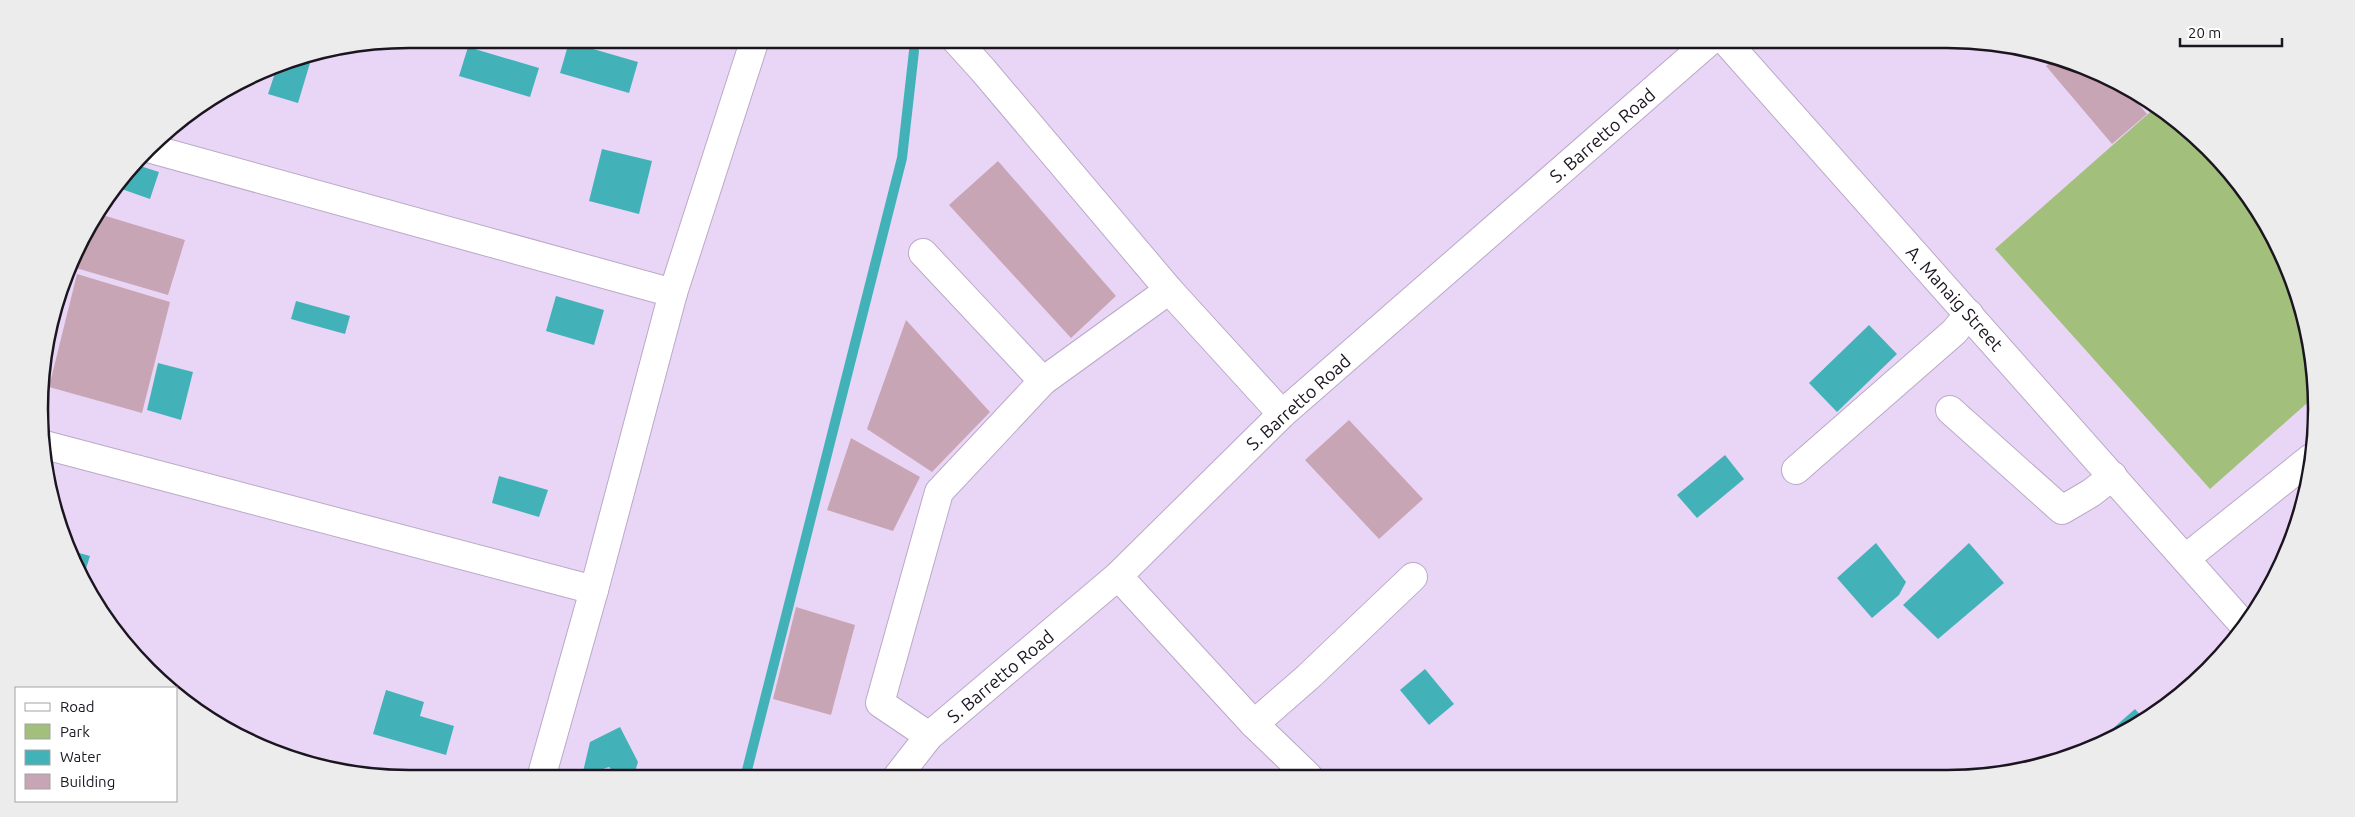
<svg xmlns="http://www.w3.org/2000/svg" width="2355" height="817" viewBox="0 0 2355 817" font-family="Ubuntu,sans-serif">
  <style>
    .green { fill: #a2c07c }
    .water { fill: #43b2b8 }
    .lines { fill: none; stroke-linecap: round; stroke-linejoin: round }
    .stream { stroke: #43b2b8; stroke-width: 10 }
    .building { fill: #c8a5b4 }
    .minor-casing { stroke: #baa9c7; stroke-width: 30 }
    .minor { stroke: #fff; stroke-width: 28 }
    .labels { text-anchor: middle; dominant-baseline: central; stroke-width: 5; stroke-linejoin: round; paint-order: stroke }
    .street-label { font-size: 18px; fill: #1b1520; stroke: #fff }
    .rim { fill: none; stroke: #1b1520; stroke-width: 2.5 }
  </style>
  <rect width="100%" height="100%" fill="#e9d6f6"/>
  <!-- green -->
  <path class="green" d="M2157 106C2172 116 2185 128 2198 140 2271 209 2311 297 2314 397L2210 489 1995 249Z"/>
  <!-- water -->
  <g class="water">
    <path d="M569 42 638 62 629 93 560 73Z"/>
    <path d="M468 47 539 68 530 97 459 76Z"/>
    <path d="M313 53 298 103 268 94 278 64Z"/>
    <path d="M602 149 652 161 639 214 589 201Z"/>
    <path d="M134 164 159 172 150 199 113 186Z"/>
    <path d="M556 296 604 310 594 345 546 331Z"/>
    <path d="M296 301 350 316 345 334 291 319Z"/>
    <path d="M1869 325 1897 354 1837 412 1809 383Z"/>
    <path d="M158 363 193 372 181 420 147 410Z"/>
    <path d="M1725 455 1744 479 1697 518 1677 495Z"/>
    <path d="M499 476 548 490 539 517 492 503Z"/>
    <path d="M1876 543 1906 582 1899 595 1872 618 1837 578Z"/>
    <path d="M1969 543 2004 583 1938 639 1903 605Z"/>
    <path d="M72 551 90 556 84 575Z"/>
    <path d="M1425 669 1454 704 1429 725 1400 690Z"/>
    <path d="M386 690 424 702 420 716 454 726 446 755 373 734Z"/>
    <path d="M2135 709 2143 718 2110 740 2094 745Z"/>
    <path d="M620 727 638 762 633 778H620L609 767 582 776 590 742Z"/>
  </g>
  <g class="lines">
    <!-- stream -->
    <path class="stream" d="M745 778 902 158 914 51"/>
  </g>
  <!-- building -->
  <g class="building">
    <path d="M2056 57 2110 77 2122 85 2147 114 2112 144 2046 66Z"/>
    <path d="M998 161 1116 296 1071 338 949 205Z"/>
    <path d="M96 213 185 240 168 295 76 268 87 228Z"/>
    <path d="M77 274 170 302 142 413 49 387Z"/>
    <path d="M906 320 990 412 932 472 867 429Z"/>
    <path d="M45 350 51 351 42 376V361Z"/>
    <path d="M1349 420 1423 499 1379 539 1305 460Z"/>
    <path d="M851 438 920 477 893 531 827 510Z"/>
    <path d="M796 607 855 625 831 715 773 699Z"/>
  </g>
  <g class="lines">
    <defs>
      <g id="minor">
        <path d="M955 39 983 70 1169 290 1282 414"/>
        <path d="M1724 39 2242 623"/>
        <path d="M148 148 673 293"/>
        <path d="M923 253 1043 381"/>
        <path d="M1950 410 2062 510 2091 493 2113 476"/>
        <path d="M41 444 594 590"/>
        <path d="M1796 470 1954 332 1969 314"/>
        <path d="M2186 558 2311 458"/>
        <path d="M1118 576 1254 724 1308 776"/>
        <path d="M1254 724 1308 677 1413 577"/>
        <path d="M929 736 880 703 939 492 1043 381 1169 290"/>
        <path d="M897 777 929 736 1118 576 1282 414 1712 39"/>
        <path d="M541 778 594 590 673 293 755 39"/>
      </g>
    </defs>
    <!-- minor casing -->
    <use href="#minor" class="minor-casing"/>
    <!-- minor -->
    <use href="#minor" class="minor"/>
  </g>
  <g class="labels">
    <!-- street labels -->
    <g class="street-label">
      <text transform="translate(1602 135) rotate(-41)">S. Barretto Road</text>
      <text transform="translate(1955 298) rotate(48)">A. Manaig Street</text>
      <text transform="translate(1298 402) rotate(-42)">S. Barretto Road</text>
      <text transform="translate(1000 676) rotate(-40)">S. Barretto Road</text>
    </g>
  </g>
  <!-- crop -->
  <path d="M0 0H2355V817H0ZM409 48H1947A361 361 0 0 1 2308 409V409A361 361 0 0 1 1947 770H409A361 361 0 0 1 48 409V409A361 361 0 0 1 409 48Z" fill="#edeced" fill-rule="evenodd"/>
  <path class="rim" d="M409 48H1947A361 361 0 0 1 2308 409V409A361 361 0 0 1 1947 770H409A361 361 0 0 1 48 409V409A361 361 0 0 1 409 48Z"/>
  <!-- legend -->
  <rect x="15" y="687" width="162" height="115" fill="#ffffff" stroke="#a4a1a6"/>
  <rect x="25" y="703" width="25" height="8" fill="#ffffff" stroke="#a4a1a6"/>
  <text x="60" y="712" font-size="15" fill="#1b1520">Road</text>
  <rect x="25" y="724" width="25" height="15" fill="#a2c07c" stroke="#a4a1a6"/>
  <text x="60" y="737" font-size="15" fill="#1b1520">Park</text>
  <rect x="25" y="750" width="25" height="15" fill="#43b2b8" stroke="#a4a1a6"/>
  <text x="60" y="762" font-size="15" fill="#1b1520">Water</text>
  <rect x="25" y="774" width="25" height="15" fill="#c8a5b4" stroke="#a4a1a6"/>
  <text x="60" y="787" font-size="15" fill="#1b1520">Building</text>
  <!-- scale -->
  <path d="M2180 38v8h102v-8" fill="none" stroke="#1b1520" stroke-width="2.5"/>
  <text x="2188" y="38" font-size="15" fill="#1b1520" stroke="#ffffff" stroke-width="4" paint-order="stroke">20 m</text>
</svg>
